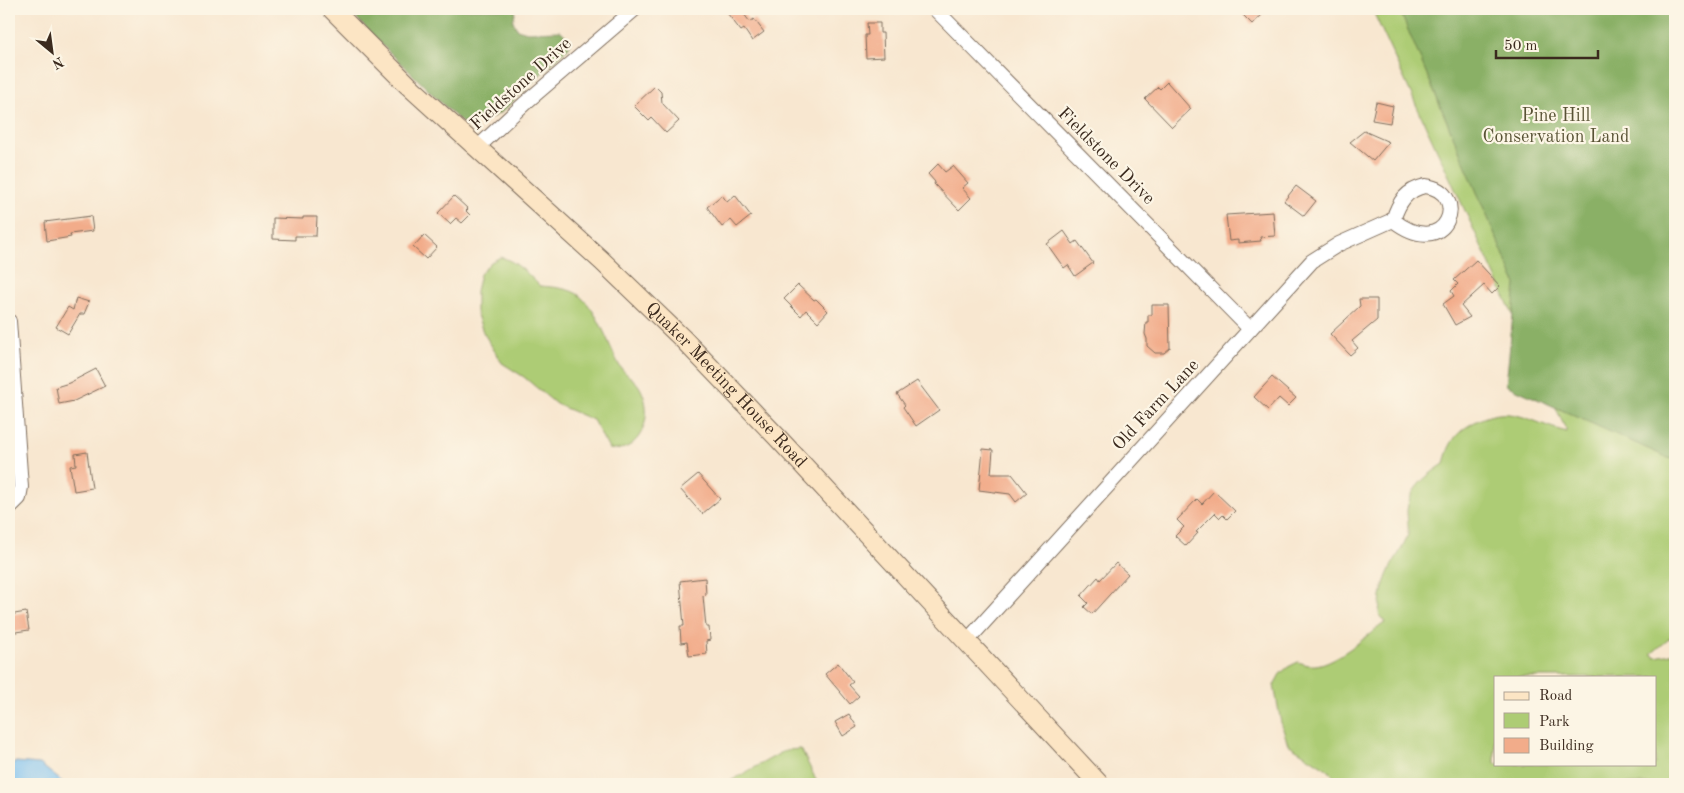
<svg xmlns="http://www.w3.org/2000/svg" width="1684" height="793" viewBox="0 0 1684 793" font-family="'Old Standard TT',serif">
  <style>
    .green { fill: #adcc74; stroke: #747b49; fill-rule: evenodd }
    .forest { fill: #8ab066; stroke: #626d42 }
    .water { fill: #7ac0f1; stroke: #5a7588 }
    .building { fill: #f2ac8a }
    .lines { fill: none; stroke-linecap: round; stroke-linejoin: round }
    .street-casing { stroke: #7d6c5c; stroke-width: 16 }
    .secondary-casing { stroke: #7d6c5c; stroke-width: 21 }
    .street { stroke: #fff; stroke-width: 14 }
    .secondary { stroke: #fce5c4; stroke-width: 19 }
    .labels { text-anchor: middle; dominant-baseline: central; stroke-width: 4.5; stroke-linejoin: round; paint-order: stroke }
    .street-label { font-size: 18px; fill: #3b2a1e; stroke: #fcf5e5 }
    .park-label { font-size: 18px; fill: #585234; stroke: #fcf5e5 }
  </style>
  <rect width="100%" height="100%" fill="#fcf5e5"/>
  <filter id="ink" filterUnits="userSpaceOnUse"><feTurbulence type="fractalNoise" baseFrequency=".02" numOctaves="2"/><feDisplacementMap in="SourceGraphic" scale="10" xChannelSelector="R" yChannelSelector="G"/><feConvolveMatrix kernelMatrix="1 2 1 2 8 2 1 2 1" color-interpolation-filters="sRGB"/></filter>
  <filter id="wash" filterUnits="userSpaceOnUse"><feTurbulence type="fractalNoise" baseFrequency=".0096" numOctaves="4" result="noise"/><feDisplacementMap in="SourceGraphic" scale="20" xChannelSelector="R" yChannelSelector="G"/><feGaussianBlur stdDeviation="1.12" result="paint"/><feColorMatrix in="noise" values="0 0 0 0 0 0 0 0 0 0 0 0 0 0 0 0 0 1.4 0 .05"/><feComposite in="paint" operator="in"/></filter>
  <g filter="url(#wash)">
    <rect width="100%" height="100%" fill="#f8e7d0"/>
    <!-- green -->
    <g class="green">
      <path d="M1372 9H1675V634L1651 654 1656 657 1675 653V784H1341L1327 769 1288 744 1281 723 1274 685 1280 674 1288 667 1298 662C1302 663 1306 665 1310 665 1332 668 1368 634 1386 622L1379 614C1380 598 1383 583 1390 569 1395 558 1405 546 1408 534 1409 527 1407 518 1407 511 1409 488 1427 475 1444 464 1447 449 1454 434 1468 426 1509 400 1527 422 1567 432ZM1495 677H1655V764H1495Z"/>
      <path d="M501 257C517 262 528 274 540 286 552 287 571 288 580 296 599 313 607 341 618 363 624 375 633 377 639 386 649 402 649 424 637 439 629 448 620 451 609 449L593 420 556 404 524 377 502 363 483 332 476 312V291L480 274 491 262Z"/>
      <path d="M801 749 818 784H725L786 750Z"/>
    </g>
    <!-- forest -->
    <g class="forest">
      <path d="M348 9H516L513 21 517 29 527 32 561 31 570 40 569 47 503 111 489 119 462 123 376 39Z"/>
      <path d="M1399 9H1675V461L1506 385 1516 284Z"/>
    </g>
    <!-- water -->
    <path class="water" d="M16 762 40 764 65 784H9V766Z"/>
    <g id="blocks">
      <!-- building -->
      <g class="building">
        <path d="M724 9H740L750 22 754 19 764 32 752 41 744 29 741 31Z"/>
        <path d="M1237 9H1257L1262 15 1252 24Z"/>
        <path d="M867 23H880V33H883L884 57 866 58 865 35H868Z"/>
        <path d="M1167 82 1191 109 1172 127 1145 99 1158 87 1160 89Z"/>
        <path d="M655 86 661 92 662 103 679 121 666 133 652 118 649 121 634 106Z"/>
        <path d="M1376 102 1393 106 1390 123 1372 120Z"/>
        <path d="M1364 131 1389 142 1373 161 1350 142Z"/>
        <path d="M938 164 945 172 953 166 968 183 962 188 971 198 959 210 934 184 935 182 928 174Z"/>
        <path d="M1296 186 1316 201 1304 216 1284 201Z"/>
        <path d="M722 195 727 202 735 195 751 216 737 227 731 220 722 227 707 207Z"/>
        <path d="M454 196 468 209 466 211 470 215 462 223 456 218 450 224 438 213Z"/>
        <path d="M1273 212 1275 236 1260 237 1261 241 1238 243V240L1229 241 1226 215Z"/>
        <path d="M91 216 93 231 70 234 71 237 47 241 45 222Z"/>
        <path d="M303 217H317L316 236H295V240L273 239V218L303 219Z"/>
        <path d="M1064 231 1073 244 1077 241 1093 263 1075 276 1068 265 1064 268 1047 244Z"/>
        <path d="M424 235 437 247 426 259 413 247Z"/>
        <path d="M1476 260 1500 286 1492 294 1484 285 1461 306 1470 317 1455 325 1443 304 1454 296 1451 291 1458 284 1454 280Z"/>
        <path d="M798 285 814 300 816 299 828 311 818 322 806 310 801 316 784 299Z"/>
        <path d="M76 298 89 302 84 314H80L68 334 56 327 68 307 73 310Z"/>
        <path d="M1359 299H1377V320L1352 341 1358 348 1350 355 1330 334 1360 306Z"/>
        <path d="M1152 305H1169L1170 348 1164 353H1155L1147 346V339L1145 334 1146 322H1148V315H1152Z"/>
        <path d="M96 369 105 386 74 401 59 404 56 387 69 383Z"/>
        <path d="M1272 377 1296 398 1288 406 1279 398 1268 410 1254 397Z"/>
        <path d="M917 381 939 410 916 426 903 407 905 405 897 394Z"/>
        <path d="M983 449 993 450 991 474H1012L1027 493 1016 502 1010 494 979 490Z"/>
        <path d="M87 452 92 488 74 491 70 466 76 465 75 454Z"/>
        <path d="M698 474 720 499 702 514 680 489Z"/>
        <path d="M1214 491 1235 511 1227 519 1223 515 1220 518 1215 513 1196 532 1198 533 1186 546 1175 536 1184 527 1177 520 1197 499 1202 504Z"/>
        <path d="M1116 563 1128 574 1092 614 1084 607 1088 603 1081 596 1098 577 1100 580Z"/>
        <path d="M705 578 706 595 703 596 706 627H709L710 640 706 641 707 654 689 656 687 642 681 643 680 626H684L680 581Z"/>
        <path d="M26 612 29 630 9 633V615Z"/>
        <path d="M838 663 853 682 849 685 859 696 850 704 825 674Z"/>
        <path d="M849 714 857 727 843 736 835 722Z"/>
      </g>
    </g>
  </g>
  <g filter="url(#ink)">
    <use href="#blocks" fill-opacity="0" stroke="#7d6c5c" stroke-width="1"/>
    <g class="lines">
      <defs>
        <g id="street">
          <path d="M935 9 1250 329"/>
          <path d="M477 148 524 104 635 9"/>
          <path d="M1425 186C1471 191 1448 263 1393 220 1399 202 1406 190 1425 186Z"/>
          <path d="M9 321 21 487 19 498 9 508"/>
          <path d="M966 642 1312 261 1339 244 1393 220"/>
        </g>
        <g id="secondary">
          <path id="s1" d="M332 9 408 85 602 261 683 339 777 437 1099 784"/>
        </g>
      </defs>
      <!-- street casing -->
      <use href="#street" class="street-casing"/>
      <!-- secondary casing -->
      <use href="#secondary" class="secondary-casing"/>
      <!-- street -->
      <use href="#street" class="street"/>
      <!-- secondary -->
      <use href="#secondary" class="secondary"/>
    </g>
  </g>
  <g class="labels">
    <!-- street labels -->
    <g class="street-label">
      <text transform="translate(521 84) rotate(-42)">Fieldstone Drive</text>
      <text transform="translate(1106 156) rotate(45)">Fieldstone Drive</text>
      <text stroke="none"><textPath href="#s1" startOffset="545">Quaker Meeting House Road</textPath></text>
      <text transform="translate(1156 405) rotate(-47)">Old Farm Lane</text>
    </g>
    <!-- park labels -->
    <g class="park-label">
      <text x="1556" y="116">Pine Hill<tspan x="1556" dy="21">Conservation Land</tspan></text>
    </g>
  </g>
  <!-- margin -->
  <rect width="1684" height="793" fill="none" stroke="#fcf5e5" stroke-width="30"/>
  <!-- legend -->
  <rect x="1494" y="676" width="162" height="90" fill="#fcf5e5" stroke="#afa495"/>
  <rect x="1504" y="692" width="25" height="8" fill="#fce5c4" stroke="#afa495"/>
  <text x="1539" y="700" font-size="15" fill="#3b2a1e">Road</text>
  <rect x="1504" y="713" width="25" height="15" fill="#adcc74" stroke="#afa495"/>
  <text x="1539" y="726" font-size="15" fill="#3b2a1e">Park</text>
  <rect x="1504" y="738" width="25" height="15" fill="#f2ac8a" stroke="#afa495"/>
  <text x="1539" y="750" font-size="15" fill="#3b2a1e">Building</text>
  <!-- north arrow -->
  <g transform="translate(52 52) rotate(151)" stroke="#fcf5e5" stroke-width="4" paint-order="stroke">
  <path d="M0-4L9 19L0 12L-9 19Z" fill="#3b2a1e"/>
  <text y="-8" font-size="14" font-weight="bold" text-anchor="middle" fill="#3b2a1e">N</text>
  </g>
  <!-- scale -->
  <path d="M1496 50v8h102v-8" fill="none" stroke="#3b2a1e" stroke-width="2.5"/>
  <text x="1504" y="50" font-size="15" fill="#3b2a1e" stroke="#fcf5e5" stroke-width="4" paint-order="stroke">50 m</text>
</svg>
